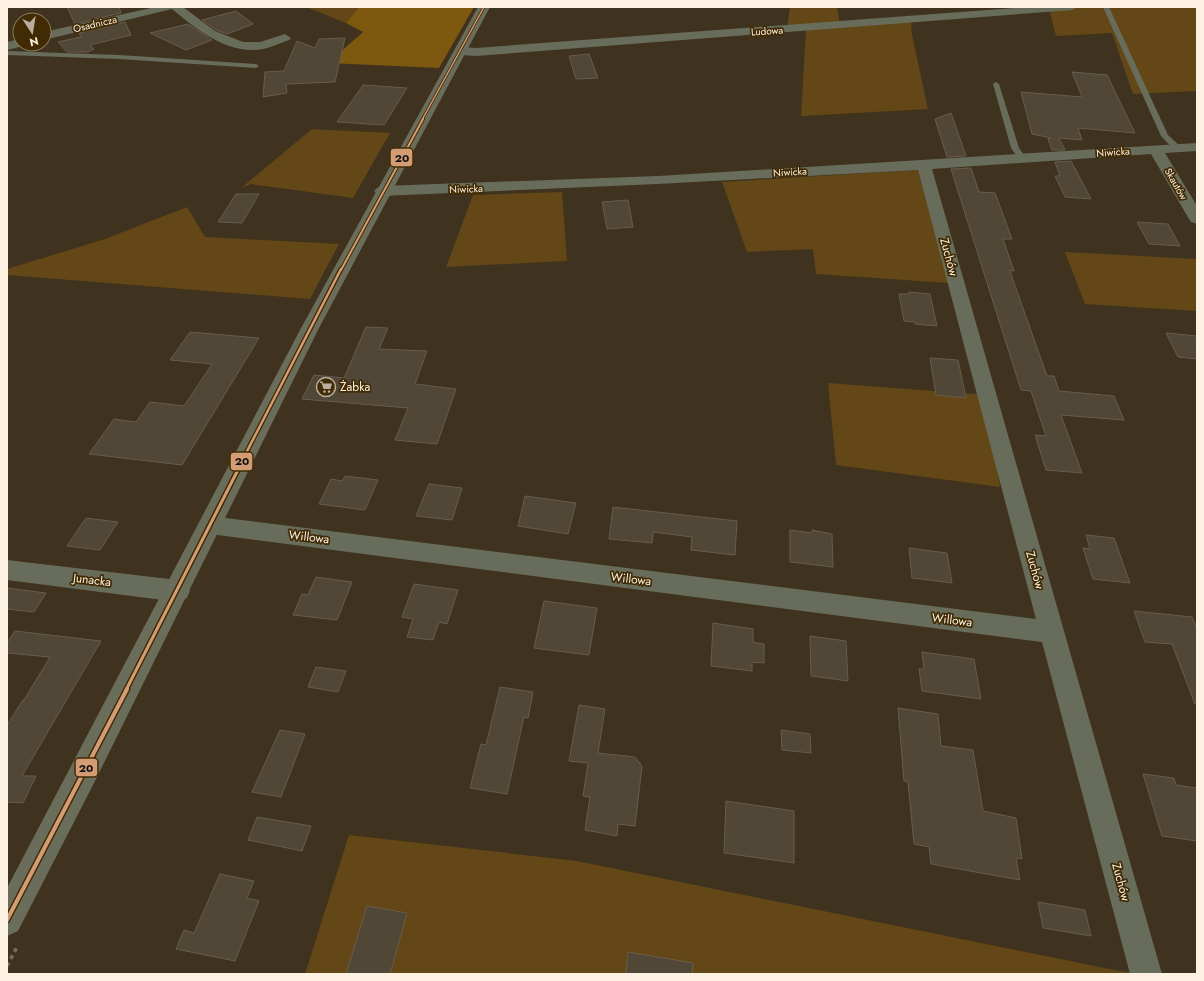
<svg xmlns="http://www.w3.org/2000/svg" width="1204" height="981" viewBox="0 0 1204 981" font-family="Jost,sans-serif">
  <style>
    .green { fill: #634716 }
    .forest { fill: #7f5810 }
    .building { fill: #514737; stroke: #685c4c }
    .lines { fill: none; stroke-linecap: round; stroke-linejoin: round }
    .path { stroke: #6f7162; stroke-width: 3.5; stroke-dasharray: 4 4; stroke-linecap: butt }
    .lane { fill: #686c5a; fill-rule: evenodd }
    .street { fill: #686c5a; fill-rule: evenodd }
    .secondary { fill: #6a6d5a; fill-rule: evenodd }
    .bus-1-far4-casing { stroke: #412b04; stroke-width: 3 }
    .bus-1-far3-casing { stroke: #412b04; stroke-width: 4 }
    .bus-1-far2-casing { stroke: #412b04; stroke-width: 5 }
    .bus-1-far1-casing { stroke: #412b04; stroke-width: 6 }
    .bus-1-casing { stroke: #412b04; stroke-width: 7 }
    .bus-1-far4 { stroke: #d39c74; stroke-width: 1.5 }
    .bus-1-far3 { stroke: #d39c74; stroke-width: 2 }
    .bus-1-far2 { stroke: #d39c74; stroke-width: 2.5 }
    .bus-1-far1 { stroke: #d39c74; stroke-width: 3 }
    .bus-1 { stroke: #d39c74; stroke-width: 4 }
    .labels { text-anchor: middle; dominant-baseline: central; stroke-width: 3.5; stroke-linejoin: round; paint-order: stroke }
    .far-street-label { font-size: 10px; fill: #fdf2e2; stroke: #412b04 }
    .street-label { font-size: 12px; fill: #fdf2e2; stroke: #412b04 }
    .poi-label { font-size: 12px; fill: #fdf2e2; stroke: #412b04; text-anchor: start }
    .line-badge { stroke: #412b04; stroke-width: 1.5 }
    .pale-badge-label { font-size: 11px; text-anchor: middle; font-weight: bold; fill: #111 }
  </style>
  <rect width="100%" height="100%" fill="#3f321e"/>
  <!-- green -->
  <g class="green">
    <path d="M306 7H359L346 23Z"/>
    <path d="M790 7H837L840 25 911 20 912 35 928 109 801 116 806 30 787 28Z"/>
    <path d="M1072 7H1197V91L1133 94 1112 33 1056 36 1049 9Z"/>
    <path d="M312 129 390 133 353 198 251 184 241 188Z"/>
    <path d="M918 170 949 283 816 274 813 249 747 252 722 182Z"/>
    <path d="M562 192 567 261 446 267 473 195Z"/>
    <path d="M187 207 205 237 339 244 310 299 7 275V269L105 239Z"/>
    <path d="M1065 252 1197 259V311L1085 304Z"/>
    <path d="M828 383 987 395 1000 487 836 465Z"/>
    <path d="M349 835 577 861 1119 971 1152 974H305Z"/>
  </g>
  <!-- forest -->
  <path class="forest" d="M359 7H474L439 68 328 63 363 32 346 23Z"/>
  <!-- building -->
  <g class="building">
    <path d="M67 7H119L121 13 75 24Z"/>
    <path d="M236 11 253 24 227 34 216 30 202 20Z"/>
    <path d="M125 22 131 35 90 45 94 49 88 52H67L58 42 81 37 79 33Z"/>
    <path d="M188 24 212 40 186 50 150 33Z"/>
    <path d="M345 38 335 82 286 84 287 93 263 97 265 72 284 71 297 41 315 48 319 39Z"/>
    <path d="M589 54 598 78 576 79 569 56Z"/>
    <path d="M1072 72 1107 75 1135 133 1078 128 1082 140 1059 138 1065 150H1052L1048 139 1051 138 1032 134 1021 92 1082 97Z"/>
    <path d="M363 85 407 88 384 125 337 122Z"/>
    <path d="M951 113 966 156 947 157 935 119Z"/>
    <path d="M1071 161 1091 199 1065 197 1055 176H1060L1055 162Z"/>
    <path d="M971 168 979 192 995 193 1012 239H1003L1014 271 1010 270 1012 277 1047 376H1054L1059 391 1114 396 1124 420 1061 415 1082 473 1046 470 1035 435 1046 436 1031 391 1021 390 951 169Z"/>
    <path d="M236 194H259L242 223 218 222Z"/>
    <path d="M628 200 633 227 607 229 602 202Z"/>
    <path d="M1137 222 1168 224 1180 246 1149 244Z"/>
    <path d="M909 292 930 294 937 326 915 324V322L904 321 899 294H909Z"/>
    <path d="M366 327 388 328 379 349 427 351 415 384 456 389 437 444 395 440 408 408 302 399 314 375 344 378Z"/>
    <path d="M190 332 259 338 182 465 89 454 114 419 136 422 150 402 184 406 212 364 170 360Z"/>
    <path d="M1166 333 1197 336V359L1178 357Z"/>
    <path d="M930 358 958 360 966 398 936 395Z"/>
    <path d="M345 476 378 480 365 510 319 504 331 479 342 481Z"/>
    <path d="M429 484 462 488 452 520 416 516Z"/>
    <path d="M525 496 576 503 568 534 518 526Z"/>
    <path d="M613 507 737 521 735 555 691 550 692 537 653 532 652 543 609 539Z"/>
    <path d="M86 518 118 522 100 550 67 546Z"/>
    <path d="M790 530 812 533V530L832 534 833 567 790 562Z"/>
    <path d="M1086 535 1114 538 1130 583 1093 579 1083 548 1090 549Z"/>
    <path d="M909 548 947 553 952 583 912 578Z"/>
    <path d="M316 577 352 582 337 620 293 615 302 594 308 595Z"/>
    <path d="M414 584 458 590 447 624 439 622 433 640 407 637 413 619 402 617Z"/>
    <path d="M7 588 46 593 34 612 7 609Z"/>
    <path d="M544 601 597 608 589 655 534 648Z"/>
    <path d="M1134 611 1192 617 1197 628V704H1195L1172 644 1145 642Z"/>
    <path d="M713 623 753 629V642L764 644V663L752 662V671L711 666Z"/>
    <path d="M15 631 101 641 22 776H36L23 803 7 802V725L23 700H24L50 657 7 653V643Z"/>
    <path d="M810 636 846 641 848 681 811 676Z"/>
    <path d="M922 652 974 659 981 699 922 691 919 669H924Z"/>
    <path d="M316 667 346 671 338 692 308 687Z"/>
    <path d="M500 687 533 692 528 718 524 717 507 794 470 788 481 744 486 745Z"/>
    <path d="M579 705 605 709 598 753 635 757 642 766 635 826 618 824 617 836 585 830 590 797 583 796 588 763 569 761Z"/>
    <path d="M898 708 938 714 941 746 973 750 983 811 1016 818 1022 859 1016 858 1020 880 931 864 929 847 914 844 908 782 904 781Z"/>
    <path d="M280 730 305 734 281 797 252 792Z"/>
    <path d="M781 730 810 734 811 753 782 750Z"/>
    <path d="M1143 774 1174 778 1176 785 1197 788V841L1162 836Z"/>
    <path d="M726 801 794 811V863L724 853Z"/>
    <path d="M257 817 311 826 302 851 248 840Z"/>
    <path d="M220 874 254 881 247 898 259 901 235 961 176 949 184 930 194 933Z"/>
    <path d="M1038 902 1085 910 1091 936 1043 928Z"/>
    <path d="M367 906 407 913 390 974H346Z"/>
    <path d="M628 952 693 963 692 974H626Z"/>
  </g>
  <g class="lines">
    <!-- path -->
    <path class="path" d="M7 966 18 945"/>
    <!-- lane -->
    <g class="lane">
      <path d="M1103 7H1109L1168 135 1180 146V150H1174L1161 136Z"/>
      <path d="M7 51 119 55 256 64 259 66 256 68 119 59 7 55Z"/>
      <path d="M996 82 999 84 1019 148 1027 159 1026 161H1020L1011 148 993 84Z"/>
    </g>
    <!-- street -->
    <g class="street">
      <path d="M155 7H183L215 31 243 42H260L285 34 291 38 289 40C278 44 266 50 254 50 223 51 195 28 172 9L44 40V32Z"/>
      <path d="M1028 7H1078L1072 10 476 56 460 55 454 51 460 47 476 48Z"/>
      <path d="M20 39V44H25L24 46 7 50V42Z"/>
      <path d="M1197 143V151L1165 153 1197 206V224L1191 222 1189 219 1151 154 932 169 1162 974H1130L1042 642 210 534 202 532 199 525 202 518 210 516 1036 619 918 170 658 184 382 196 377 194 374 191 377 188 382 186 658 176Z"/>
      <path d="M7 560 178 580 187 584 190 591 187 598 178 602 7 580Z"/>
    </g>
    <!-- secondary -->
    <path class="secondary" d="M478 7H490L318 330 94 783 18 931 7 936V888L300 330Z"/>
    <defs>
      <path id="bus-1-far4" d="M422 120 484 7"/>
      <path id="bus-1-far3" d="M341 270 423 119"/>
      <path id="bus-1-far2" d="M244 457 341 269"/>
      <path id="bus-1-far1" d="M126 690 245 456"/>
      <path id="bus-1" d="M7 920 127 689"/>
    </defs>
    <!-- bus-1-far4 casing -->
    <use href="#bus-1-far4" class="bus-1-far4-casing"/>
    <!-- bus-1-far3 casing -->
    <use href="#bus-1-far3" class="bus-1-far3-casing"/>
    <!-- bus-1-far2 casing -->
    <use href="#bus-1-far2" class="bus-1-far2-casing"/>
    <!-- bus-1-far1 casing -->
    <use href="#bus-1-far1" class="bus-1-far1-casing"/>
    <!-- bus-1 casing -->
    <use href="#bus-1" class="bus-1-casing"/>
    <!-- bus-1-far4 -->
    <use href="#bus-1-far4" class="bus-1-far4"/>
    <!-- bus-1-far3 -->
    <use href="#bus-1-far3" class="bus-1-far3"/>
    <!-- bus-1-far2 -->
    <use href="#bus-1-far2" class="bus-1-far2"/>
    <!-- bus-1-far1 -->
    <use href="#bus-1-far1" class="bus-1-far1"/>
    <!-- bus-1 -->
    <use href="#bus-1" class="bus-1"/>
  </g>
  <!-- icons -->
  <defs>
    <symbol id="supermarket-ring" viewBox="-11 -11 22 22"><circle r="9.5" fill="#412b04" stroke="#baaf9d" stroke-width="1.5"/><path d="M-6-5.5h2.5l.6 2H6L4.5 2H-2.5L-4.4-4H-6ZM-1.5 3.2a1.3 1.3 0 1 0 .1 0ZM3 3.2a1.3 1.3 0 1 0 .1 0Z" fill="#baaf9d"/></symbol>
  </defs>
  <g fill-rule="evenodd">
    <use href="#supermarket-ring" x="315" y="376" width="22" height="22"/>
  </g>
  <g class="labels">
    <!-- far-street labels -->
    <g class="far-street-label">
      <text transform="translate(95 24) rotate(-13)">Osadnicza</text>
      <text transform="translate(767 31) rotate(-4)">Ludowa</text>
      <text transform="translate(1113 152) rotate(-4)">Niwicka</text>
      <text transform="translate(790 172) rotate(-3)">Niwicka</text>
      <text transform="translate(1176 184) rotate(60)">Skautów</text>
      <text transform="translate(466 189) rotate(-2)">Niwicka</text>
    </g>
    <!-- street labels -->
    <g class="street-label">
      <text transform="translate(949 257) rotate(75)">Zuchów</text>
      <text transform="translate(309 537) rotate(7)">Willowa</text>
      <text transform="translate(1035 570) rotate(75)">Zuchów</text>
      <text transform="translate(631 579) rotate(7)">Willowa</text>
      <text transform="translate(92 580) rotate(7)">Junacka</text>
      <text transform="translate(952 620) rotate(7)">Willowa</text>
      <text transform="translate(1121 882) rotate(75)">Zuchów</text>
    </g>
    <!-- poi labels -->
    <g class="poi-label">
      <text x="340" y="387">Żabka</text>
    </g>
  </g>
  <g class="line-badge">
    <rect x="390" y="148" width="23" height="19" rx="4" fill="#d39c74"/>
    <rect x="230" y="452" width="23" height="19" rx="4" fill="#d39c74"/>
    <rect x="75" y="758" width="23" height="19" rx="4" fill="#d39c74"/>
  </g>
  <g class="pale-badge-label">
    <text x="402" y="162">20</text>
    <text x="242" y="465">20</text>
    <text x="86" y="772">20</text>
  </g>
  <!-- border -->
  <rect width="1204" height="981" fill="none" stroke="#fdf2e2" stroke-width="16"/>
  <!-- north arrow -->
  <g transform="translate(32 32) rotate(168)"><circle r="19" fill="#412b04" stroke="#8c7b5d"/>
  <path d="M0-3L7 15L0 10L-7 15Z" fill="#baaf9d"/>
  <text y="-6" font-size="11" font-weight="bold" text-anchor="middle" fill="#fdf2e2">N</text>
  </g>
</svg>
